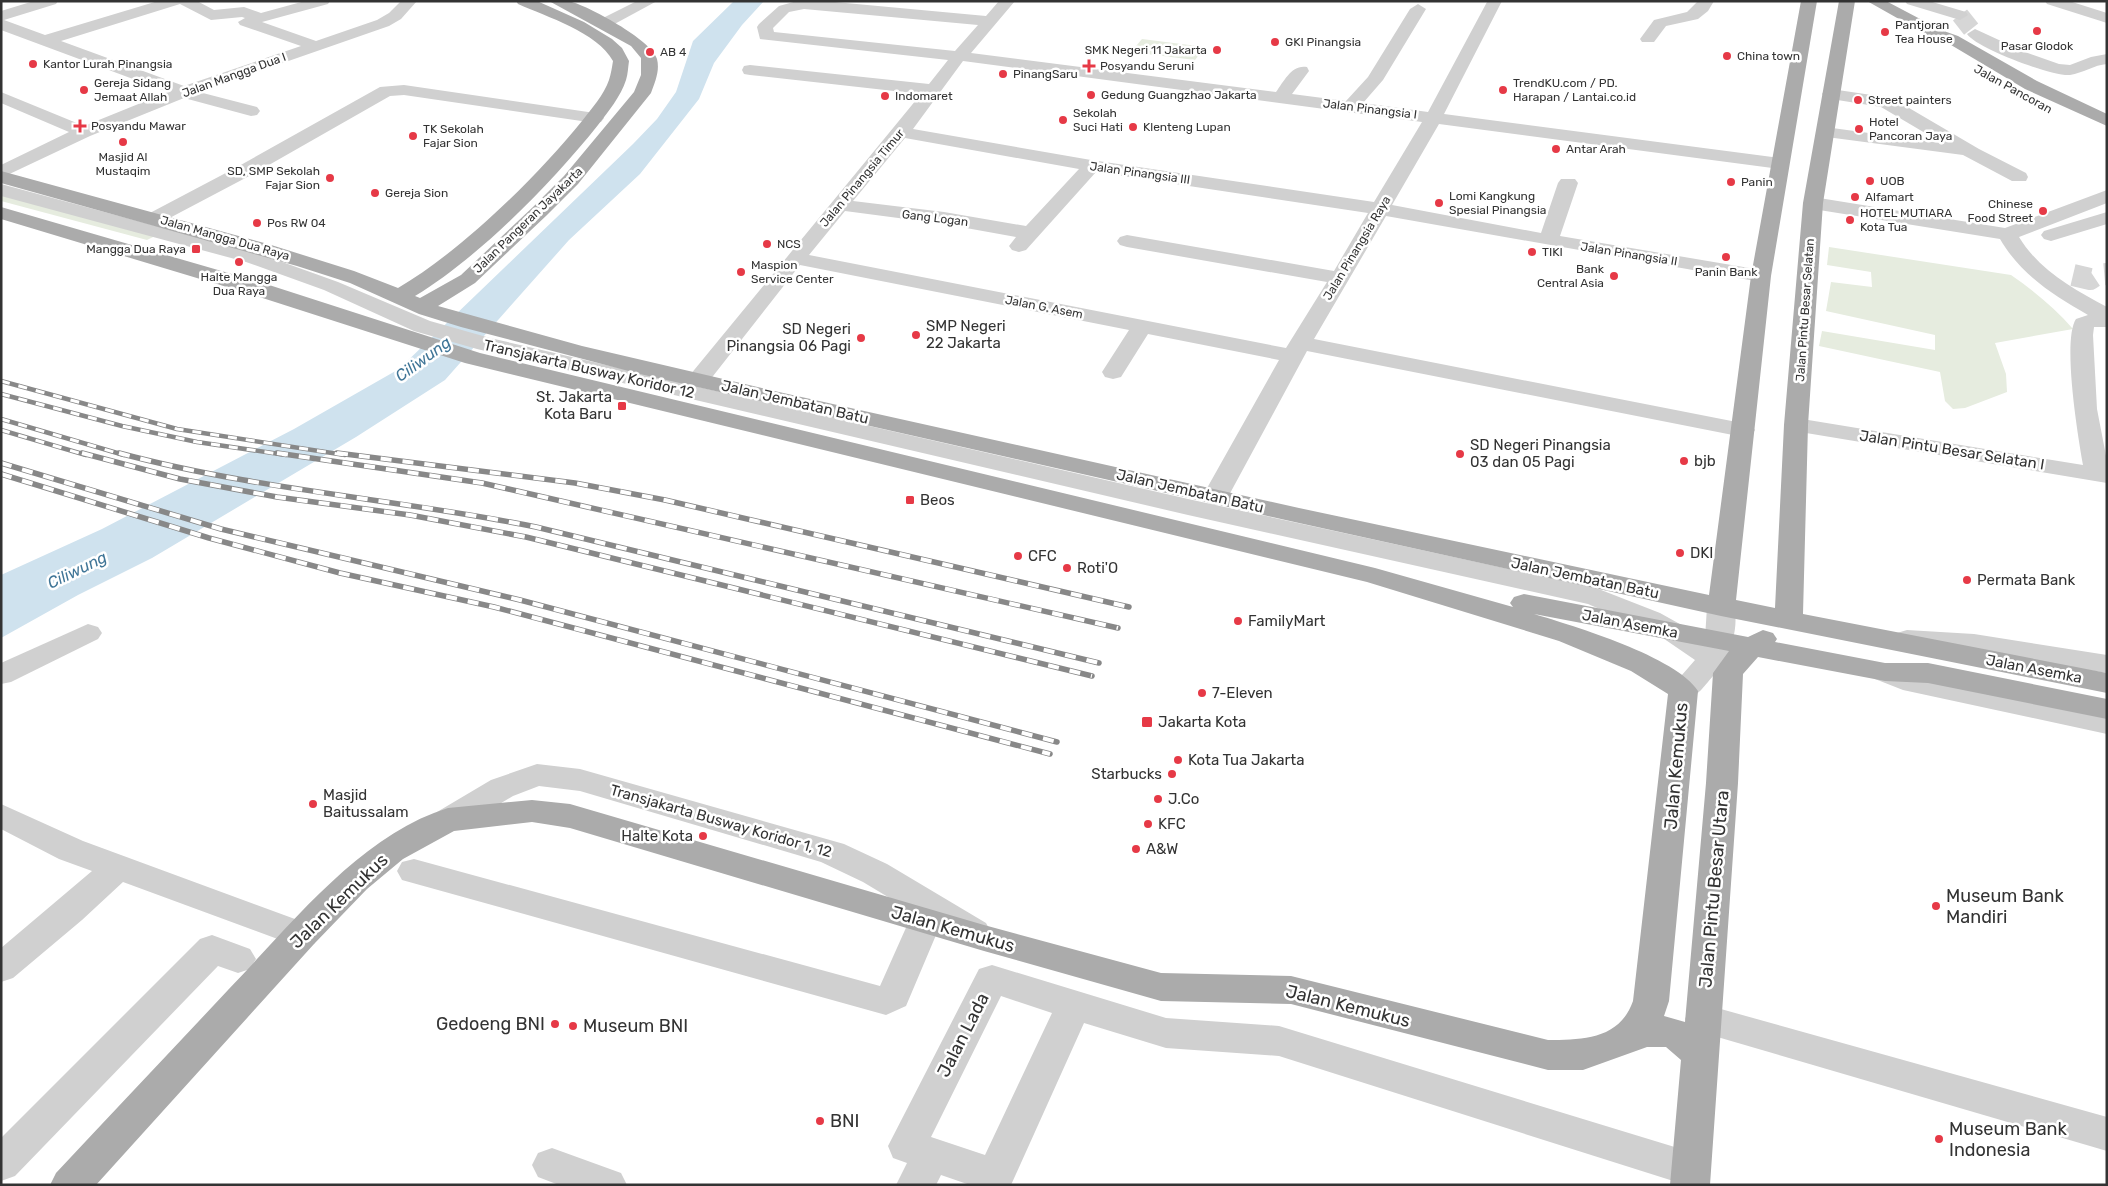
<svg xmlns="http://www.w3.org/2000/svg" width="2108" height="1186" viewBox="0 0 2108 1186" font-family="Rubik,sans-serif">
  <style>
    .green { fill: #e6ecdf }
    .water { fill: #cfe2ee }
    .lines { fill: none; stroke-linecap: round; stroke-linejoin: round }
    .minor-tunnel-far1 { stroke: #d6d6d6; stroke-width: 18; stroke-dasharray: 18 9; stroke-linecap: butt }
    .minor-tunnel { stroke: #d6d6d6; stroke-width: 22; stroke-dasharray: 22 11; stroke-linecap: butt }
    .minor { fill: #d0d0d0; fill-rule: evenodd }
    .major { fill: #ababab; fill-rule: evenodd }
    .rail-far1-casing { stroke: #888; stroke-width: 4.5 }
    .rail-casing { stroke: #888; stroke-width: 5.5 }
    .rail-far1 { stroke: #fff; stroke-width: 3; stroke-dasharray: 9; stroke-linecap: butt }
    .rail { stroke: #fff; stroke-width: 4; stroke-dasharray: 11; stroke-linecap: butt }
    .poi-dot { fill: #e63946; stroke: #fff; stroke-width: 2 }
    .labels { text-anchor: middle; dominant-baseline: central; stroke-width: 5; stroke-linejoin: round; paint-order: stroke }
    .far-poi-label { font-size: 12px; fill: #333; stroke: #fff; text-anchor: start }
    .far-street-label { font-size: 12px; fill: #333; stroke: #fff }
    .poi-label { font-size: 15px; fill: #333; stroke: #fff; text-anchor: start }
    .street-label { font-size: 15px; fill: #333; stroke: #fff }
    .water-label { font-size: 16px; font-style: italic; fill: #3f7597; stroke: #fff }
    .near-street-label { font-size: 18px; fill: #333; stroke: #fff }
    .near-poi-label { font-size: 18px; fill: #333; stroke: #fff; text-anchor: start }
  </style>
  <rect width="100%" height="100%" fill="#fff"/>
  <!-- green -->
  <g class="green">
    <path d="M1142 39 1205 47 1195 60 1131 52Z"/>
    <path d="M1 190 163 232 147 240 1 201Z"/>
    <path d="M1829 247 2011 275C2034 291 2055 308 2073 329L1995 343 2006 374 2007 392 1965 408 1953 409 1945 401 1940 372 1819 346 1822 331 1935 350V335L1826 311 1831 282 1872 287 1871 272 1827 265Z"/>
  </g>
  <!-- water -->
  <path class="water" d="M734 1H764L742 25 714 63 699 99 640 174 569 240 445 380 356 437 152 558 78 595 1 638V575L102 529 294 429 399 369 633 144 657 119 676 92 693 41Z"/>
  <g class="lines">
    <!-- minor-tunnel-far1 -->
    <path class="minor-tunnel-far1" d="M1960 15 1975 34"/>
    <!-- minor-tunnel -->
    <path class="minor-tunnel" d="M2073 275 2090 279 2096 275 2107 274"/>
    <!-- minor -->
    <g class="minor">
      <path d="M34 1H58L56 4 4 20 45 35 158 1H197L214 10 244 7 261 13 305 1H330L328 4 262 22 316 41 377 20 389 13 401 1H417L401 19 389 26 199 92 257 107 260 111 257 115 251 116 184 98 90 136 1 178V165L69 132 1 103V92L84 126 168 92 1 30V11ZM180 4 211 20 242 17 245 18 238 22 240 25 301 46 184 86 61 41Z"/>
      <path d="M637 1H657L609 27H597L595 24 597 21Z"/>
      <path d="M797 1H824L986 16 999 1H1015L971 53 1276 92C1284 81 1292 64 1307 67L1309 71 1292 94 1346 101 1368 77 1410 9 1418 4 1426 9 1383 80 1363 103 1428 112 1487 2 1502 1 1444 114 1787 159 1789 163 1787 167 1780 169 1439 124 1392 205 1541 233 1558 183 1561 179H1575L1578 183 1560 236 1761 270 1768 272 1771 276 1768 280 1761 282 1386 216 1314 339 1752 425 1755 430 1752 435 1743 437 1307 351 1228 497 1224 502 1215 505 1206 502 1202 497 1279 360 1148 334 1121 377 1113 379 1105 377 1102 372 1129 330 800 265 706 385 699 387 1188 499 1596 588 1660 613 1705 638 1707 607 1711 601 1721 598 1731 601C1740 615 1734 642 1727 656L1743 673 1738 680C1729 682 1721 683 1713 676 1701 690 1693 704 1673 698L1668 691 1695 660 1657 634 1588 604 1188 515 477 349 414 331 324 290 246 262 1 196V184L260 254 338 282 430 321 490 338 689 384 686 380 690 375 921 94 750 75 744 74 742 70 744 66 750 65 929 84 948 60 760 39 757 27 759 24 779 6ZM804 9 978 25 955 51 774 32 773 28 789 12ZM963 61 1422 122 1374 202 1091 160 913 129ZM905 138 1079 169 1026 226 944 212 853 201ZM1096 172 1368 213 1334 271 1127 235 1120 237 1117 241 1120 245 1127 247 1327 282 1286 348 809 255 845 211 944 224 1016 237 1009 246 1012 250 1019 252 1026 250Z"/>
      <path d="M1698 1H1714L1708 11 1698 19 1666 26 1654 42H1642L1640 39 1654 20 1687 12Z"/>
      <path d="M1905 1H1929L1966 12 1968 15 1960 20 1907 4Z"/>
      <path d="M2045 1H2069L2107 13V23L2047 4Z"/>
      <path d="M1975 29 2025 52 2059 64 2070 65 2091 57 2107 54V64C2094 65 2083 73 2070 75 2053 77 1976 48 1967 34Z"/>
      <path d="M404 85 595 113 601 114 604 118 601 122 595 123 404 95 390 96 253 174 162 222H148L145 218 148 214 239 166 380 87Z"/>
      <path d="M1831 89 1892 98 1979 149 2026 173 2028 177 2026 181H2012L1963 155 1819 136 1816 132 1819 128 1825 127 1942 143 1881 107 1825 98 1822 94 1825 90Z"/>
      <path d="M2107 190V203L2019 237C2039 270 2073 289 2107 307V327H2094L2093 335 2097 409 2107 461V483L1788 430 1784 425 1788 420 1796 418 2083 465C2078 437 2062 340 2076 319L2088 315C2053 295 2021 275 2000 239L1813 209 1806 207 1803 203 1806 199 1813 197 2005 228Z"/>
      <path d="M2107 212V224L2051 241 2044 239 2041 235 2044 231Z"/>
      <path d="M88 624 98 627 102 633 98 639 11 682 1 684V663Z"/>
      <path d="M1907 630 1974 634 2107 655V673L1974 652 1907 648 1897 645 1893 639 1897 633Z"/>
      <path d="M1885 663 1920 675 2107 714V734L1903 690 1875 679 1870 672 1875 665Z"/>
      <path d="M537 764 580 769 844 844 887 864 986 923 991 932 986 941C965 948 957 938 939 928L906 1006 886 1015 402 880 397 871 402 862 414 859 880 986 913 912 863 882 821 862 580 791 539 786 513 796 459 828 448 832 437 828 432 820 437 812 491 780Z"/>
      <path d="M1 804 83 841 314 926 319 935 314 944 302 948 123 882 82 920 13 978 1 982V948L92 871 59 859 1 829Z"/>
      <path d="M212 935 250 949 256 959 250 969 238 973 218 966 15 1176 1 1181V1138L200 939Z"/>
      <path d="M992 965 1166 1018 1279 1026 1691 1152 1705 1157 1711 1169 1705 1181 1686 1185 1279 1056 1166 1048 1084 1023 1011 1185H970L941 1175 936 1185H896L907 1163 893 1158 888 1146 979 969ZM1001 996 1052 1013 985 1155 931 1137Z"/>
      <path d="M1703 1004 2107 1117V1151L1690 1029 1685 1019 1690 1009Z"/>
      <path d="M552 1148 621 1173 627 1185H559L538 1177 532 1165 538 1153Z"/>
    </g>
    <!-- major -->
    <g class="major">
      <path d="M516 1H537L584 22 612 39 622 48 629 61C628 67 628 74 626 80 621 96 608 112 598 125 552 183 478 258 415 296L420 298 461 275 533 207 564 176 634 92 641 75V58L631 46 549 1C555 1 562 0 568 1 586 4 653 41 657 59 660 71 655 82 651 93L578 184 547 215 475 283 438 306 582 346 770 390 1299 508 1709 595 1751 276 1801 1H1817L1771 276 1736 600 1775 608 1784 425 1803 203 1839 1H1855L1823 203 1808 425 1803 614 2107 673V693L1721 616 1299 523 640 374 461 327 419 314 350 283 297 266 1 183V171L268 244 354 271 398 288C461 251 536 178 582 121 591 109 604 95 609 80 611 74 612 67 613 61 597 32 547 17 518 4Z"/>
      <path d="M1867 1H1886L1941 30 1958 36 2037 81 2107 114V126L2025 89 1946 42 1929 36Z"/>
      <path d="M1 207 266 284 480 353 1375 568 1513 607 1510 603 1514 597 1524 594 1748 637 1763 630 1773 633 1777 639 1775 642 1885 663H1928L2107 699V719L1928 683 1885 681 1758 657 1743 674 1738 783 1710 1185H1670L1681 1060 1666 1047H1647L1583 1070H1548L1291 1004 1161 1001 984 951 570 828 532 822 454 831 403 859 367 889 314 944 96 1185H50L56 1173C113 1112 171 1051 228 990 290 926 360 835 448 808L532 800 570 804 984 925 1161 973 1291 976 1548 1040C1583 1040 1620 1039 1633 1001L1668 694 1631 671 1559 641 1367 582 465 363 250 294 1 219ZM1534 614 1729 651 1713 673 1706 783 1685 1022 1664 1016 1669 1001 1698 691C1677 657 1574 626 1534 614Z"/>
    </g>
    <defs>
      <g id="rail-far1">
        <path d="M1 381 177 429 345 455"/>
        <path d="M1 394 122 426 197 442 286 455"/>
        <path d="M1 419 124 455"/>
        <path d="M1 430 86 455"/>
      </g>
      <g id="rail">
        <path d="M82 453 180 479 277 497 410 515 526 537 1092 676"/>
        <path d="M119 453C256 490 398 499 536 527L1099 663"/>
        <path d="M277 453 482 483 1118 628"/>
        <path d="M337 453 575 483 665 500 1129 607"/>
        <path d="M1 463 221 529 520 600 1057 742"/>
        <path d="M1 474 209 538 340 573 494 607 1050 754"/>
      </g>
    </defs>
    <!-- rail-far1 casing -->
    <use href="#rail-far1" class="rail-far1-casing"/>
    <!-- rail casing -->
    <use href="#rail" class="rail-casing"/>
    <!-- rail-far1 -->
    <use href="#rail-far1" class="rail-far1"/>
    <!-- rail -->
    <use href="#rail" class="rail"/>
  </g>
  <!-- markers -->
  <g class="poi-dot">
    <circle cx="2037" cy="31" r="5"/>
    <circle cx="1885" cy="32" r="5"/>
    <circle cx="1275" cy="42" r="5"/>
    <circle cx="1217" cy="50" r="5"/>
    <circle cx="650" cy="52" r="5"/>
    <circle cx="1727" cy="56" r="5"/>
    <circle cx="33" cy="64" r="5"/>
    <path d="M1086.5 58.5h5v5h5v5h-5v5h-5v-5h-5v-5h5z"/>
    <circle cx="1003" cy="74" r="5"/>
    <circle cx="84" cy="90" r="5"/>
    <circle cx="1503" cy="90" r="5"/>
    <circle cx="1091" cy="95" r="5"/>
    <circle cx="885" cy="96" r="5"/>
    <circle cx="1858" cy="100" r="5"/>
    <circle cx="1063" cy="120" r="5"/>
    <path d="M77.5 118.5h5v5h5v5h-5v5h-5v-5h-5v-5h5z"/>
    <circle cx="1133" cy="127" r="5"/>
    <circle cx="1859" cy="129" r="5"/>
    <circle cx="413" cy="136" r="5"/>
    <circle cx="123" cy="142" r="5"/>
    <circle cx="1556" cy="149" r="5"/>
    <circle cx="330" cy="178" r="5"/>
    <circle cx="1870" cy="181" r="5"/>
    <circle cx="1731" cy="182" r="5"/>
    <circle cx="375" cy="193" r="5"/>
    <circle cx="1855" cy="197" r="5"/>
    <circle cx="1439" cy="203" r="5"/>
    <circle cx="2043" cy="211" r="5"/>
    <circle cx="1850" cy="220" r="5"/>
    <circle cx="257" cy="223" r="5"/>
    <circle cx="767" cy="244" r="5"/>
    <rect x="191" y="244" width="10" height="10" rx="2.5"/>
    <circle cx="1532" cy="252" r="5"/>
    <circle cx="1726" cy="257" r="5"/>
    <circle cx="239" cy="262" r="5"/>
    <circle cx="741" cy="272" r="5"/>
    <circle cx="1614" cy="276" r="5"/>
    <circle cx="916" cy="335" r="5"/>
    <circle cx="861" cy="338" r="5"/>
    <rect x="617" y="401" width="10" height="10" rx="2.5"/>
    <circle cx="1460" cy="454" r="5"/>
    <circle cx="1684" cy="461" r="5"/>
    <rect x="905" y="495" width="10" height="10" rx="2.5"/>
    <circle cx="1680" cy="553" r="5"/>
    <circle cx="1018" cy="556" r="5"/>
    <circle cx="1067" cy="568" r="5"/>
    <circle cx="1967" cy="580" r="5"/>
    <circle cx="1238" cy="621" r="5"/>
    <circle cx="1202" cy="693" r="5"/>
    <rect x="1141" y="716" width="12" height="12" rx="2.5"/>
    <circle cx="1178" cy="760" r="5"/>
    <circle cx="1172" cy="774" r="5"/>
    <circle cx="1158" cy="799" r="5"/>
    <circle cx="313" cy="804" r="5"/>
    <circle cx="1148" cy="824" r="5"/>
    <circle cx="703" cy="836" r="5"/>
    <circle cx="1136" cy="849" r="5"/>
    <circle cx="1936" cy="906" r="5"/>
    <circle cx="555" cy="1024" r="5"/>
    <circle cx="573" cy="1026" r="5"/>
    <circle cx="820" cy="1121" r="5"/>
    <circle cx="1939" cy="1139" r="5"/>
  </g>
  <g class="labels">
    <!-- far-poi labels -->
    <g class="far-poi-label">
      <text x="1895" y="25">Pantjoran<tspan x="1895" dy="14">Tea House</tspan></text>
      <text x="1285" y="42">GKI Pinangsia</text>
      <text x="2037" y="46" text-anchor="middle">Pasar Glodok</text>
      <text x="1207" y="50" text-anchor="end">SMK Negeri 11 Jakarta</text>
      <text x="660" y="52">AB 4</text>
      <text x="1737" y="56">China town</text>
      <text x="43" y="64">Kantor Lurah Pinangsia</text>
      <text x="1100" y="66">Posyandu Seruni</text>
      <text x="1013" y="74">PinangSaru</text>
      <text x="94" y="83">Gereja Sidang<tspan x="94" dy="14">Jemaat Allah</tspan></text>
      <text x="1513" y="83">TrendKU.com / PD.<tspan x="1513" dy="14">Harapan / Lantai.co.id</tspan></text>
      <text x="1101" y="95">Gedung Guangzhao Jakarta</text>
      <text x="895" y="96">Indomaret</text>
      <text x="1868" y="100">Street painters</text>
      <text x="1073" y="113">Sekolah<tspan x="1073" dy="14">Suci Hati</tspan></text>
      <text x="1869" y="122">Hotel<tspan x="1869" dy="14">Pancoran Jaya</tspan></text>
      <text x="91" y="126">Posyandu Mawar</text>
      <text x="1143" y="127">Klenteng Lupan</text>
      <text x="423" y="129">TK Sekolah<tspan x="423" dy="14">Fajar Sion</tspan></text>
      <text x="1566" y="149">Antar Arah</text>
      <text x="123" y="157" text-anchor="middle">Masjid Al<tspan x="123" dy="14">Mustaqim</tspan></text>
      <text x="320" y="171" text-anchor="end">SD, SMP Sekolah<tspan x="320" dy="14">Fajar Sion</tspan></text>
      <text x="1880" y="181">UOB</text>
      <text x="1741" y="182">Panin</text>
      <text x="385" y="193">Gereja Sion</text>
      <text x="1449" y="196">Lomi Kangkung<tspan x="1449" dy="14">Spesial Pinangsia</tspan></text>
      <text x="1865" y="197">Alfamart</text>
      <text x="2033" y="204" text-anchor="end">Chinese<tspan x="2033" dy="14">Food Street</tspan></text>
      <text x="1860" y="213">HOTEL MUTIARA<tspan x="1860" dy="14">Kota Tua</tspan></text>
      <text x="267" y="223">Pos RW 04</text>
      <text x="777" y="244">NCS</text>
      <text x="186" y="249" text-anchor="end">Mangga Dua Raya</text>
      <text x="1542" y="252">TIKI</text>
      <text x="751" y="265">Maspion<tspan x="751" dy="14">Service Center</tspan></text>
      <text x="1604" y="269" text-anchor="end">Bank<tspan x="1604" dy="14">Central Asia</tspan></text>
      <text x="1726" y="272" text-anchor="middle">Panin Bank</text>
      <text x="239" y="277" text-anchor="middle">Halte Mangga<tspan x="239" dy="14">Dua Raya</tspan></text>
    </g>
    <!-- far-street labels -->
    <g class="far-street-label">
      <text transform="translate(234 75) rotate(-20)">Jalan Mangga Dua I</text>
      <text transform="translate(2013 89) rotate(29)">Jalan Pancoran</text>
      <text transform="translate(1370 109) rotate(7)">Jalan Pinangsia I</text>
      <text transform="translate(1140 173) rotate(8)">Jalan Pinangsia III</text>
      <text transform="translate(862 178) rotate(-50)">Jalan Pinangsia Timur</text>
      <text transform="translate(935 218) rotate(7)">Gang Logan</text>
      <text transform="translate(528 220) rotate(-44)">Jalan Pangeran Jayakarta</text>
      <text transform="translate(225 238) rotate(16)">Jalan Mangga Dua Raya</text>
      <text transform="translate(1357 248) rotate(-59)">Jalan Pinangsia Raya</text>
      <text transform="translate(1629 254) rotate(9)">Jalan Pinangsia II</text>
      <text transform="translate(1044 307) rotate(11)">Jalan G. Asem</text>
      <text transform="translate(1805 310) rotate(-86)">Jalan Pintu Besar Selatan</text>
    </g>
    <!-- poi labels -->
    <g class="poi-label">
      <text x="926" y="326">SMP Negeri<tspan x="926" dy="17">22 Jakarta</tspan></text>
      <text x="851" y="329" text-anchor="end">SD Negeri<tspan x="851" dy="17">Pinangsia 06 Pagi</tspan></text>
      <text x="612" y="397" text-anchor="end">St. Jakarta<tspan x="612" dy="17">Kota Baru</tspan></text>
      <text x="1470" y="445">SD Negeri Pinangsia<tspan x="1470" dy="17">03 dan 05 Pagi</tspan></text>
      <text x="1694" y="461">bjb</text>
      <text x="920" y="500">Beos</text>
      <text x="1690" y="553">DKI</text>
      <text x="1028" y="556">CFC</text>
      <text x="1077" y="568">Roti'O</text>
      <text x="1977" y="580">Permata Bank</text>
      <text x="1248" y="621">FamilyMart</text>
      <text x="1212" y="693">7-Eleven</text>
      <text x="1158" y="722">Jakarta Kota</text>
      <text x="1188" y="760">Kota Tua Jakarta</text>
      <text x="1162" y="774" text-anchor="end">Starbucks</text>
      <text x="323" y="795">Masjid<tspan x="323" dy="17">Baitussalam</tspan></text>
      <text x="1168" y="799">J.Co</text>
      <text x="1158" y="824">KFC</text>
      <text x="693" y="836" text-anchor="end">Halte Kota</text>
      <text x="1146" y="849">A&amp;W</text>
    </g>
    <!-- street labels -->
    <g class="street-label">
      <text transform="translate(589 369) rotate(13)">Transjakarta Busway Koridor 12</text>
      <text transform="translate(795 402) rotate(13)">Jalan Jembatan Batu</text>
      <text transform="translate(1952 450) rotate(9)">Jalan Pintu Besar Selatan I</text>
      <text transform="translate(1190 491) rotate(13)">Jalan Jembatan Batu</text>
      <text transform="translate(1585 578) rotate(12)">Jalan Jembatan Batu</text>
      <text transform="translate(1630 624) rotate(11)">Jalan Asemka</text>
      <text transform="translate(2034 669) rotate(11)">Jalan Asemka</text>
      <text transform="translate(721 821) rotate(16)">Transjakarta Busway Koridor 1, 12</text>
    </g>
    <!-- water labels -->
    <g class="water-label">
      <text transform="translate(423 359) rotate(-36)">Ciliwung</text>
      <text transform="translate(77 570) rotate(-26)">Ciliwung</text>
    </g>
    <!-- near-street labels -->
    <g class="near-street-label">
      <text transform="translate(1676 766) rotate(-85)">Jalan Kemukus</text>
      <text transform="translate(1714 889) rotate(-85)">Jalan Pintu Besar Utara</text>
      <text transform="translate(339 901) rotate(-44)">Jalan Kemukus</text>
      <text transform="translate(953 929) rotate(16)">Jalan Kemukus</text>
      <text transform="translate(1348 1006) rotate(14)">Jalan Kemukus</text>
      <text transform="translate(963 1035) rotate(-63)">Jalan Lada</text>
    </g>
    <!-- near-poi labels -->
    <g class="near-poi-label">
      <text x="1946" y="896">Museum Bank<tspan x="1946" dy="21">Mandiri</tspan></text>
      <text x="545" y="1024" text-anchor="end">Gedoeng BNI</text>
      <text x="583" y="1026">Museum BNI</text>
      <text x="830" y="1121">BNI</text>
      <text x="1949" y="1129">Museum Bank<tspan x="1949" dy="21">Indonesia</tspan></text>
    </g>
  </g>
  <!-- border -->
  <rect width="2108" height="1186" fill="none" stroke="#333333" stroke-width="5"/>
</svg>
